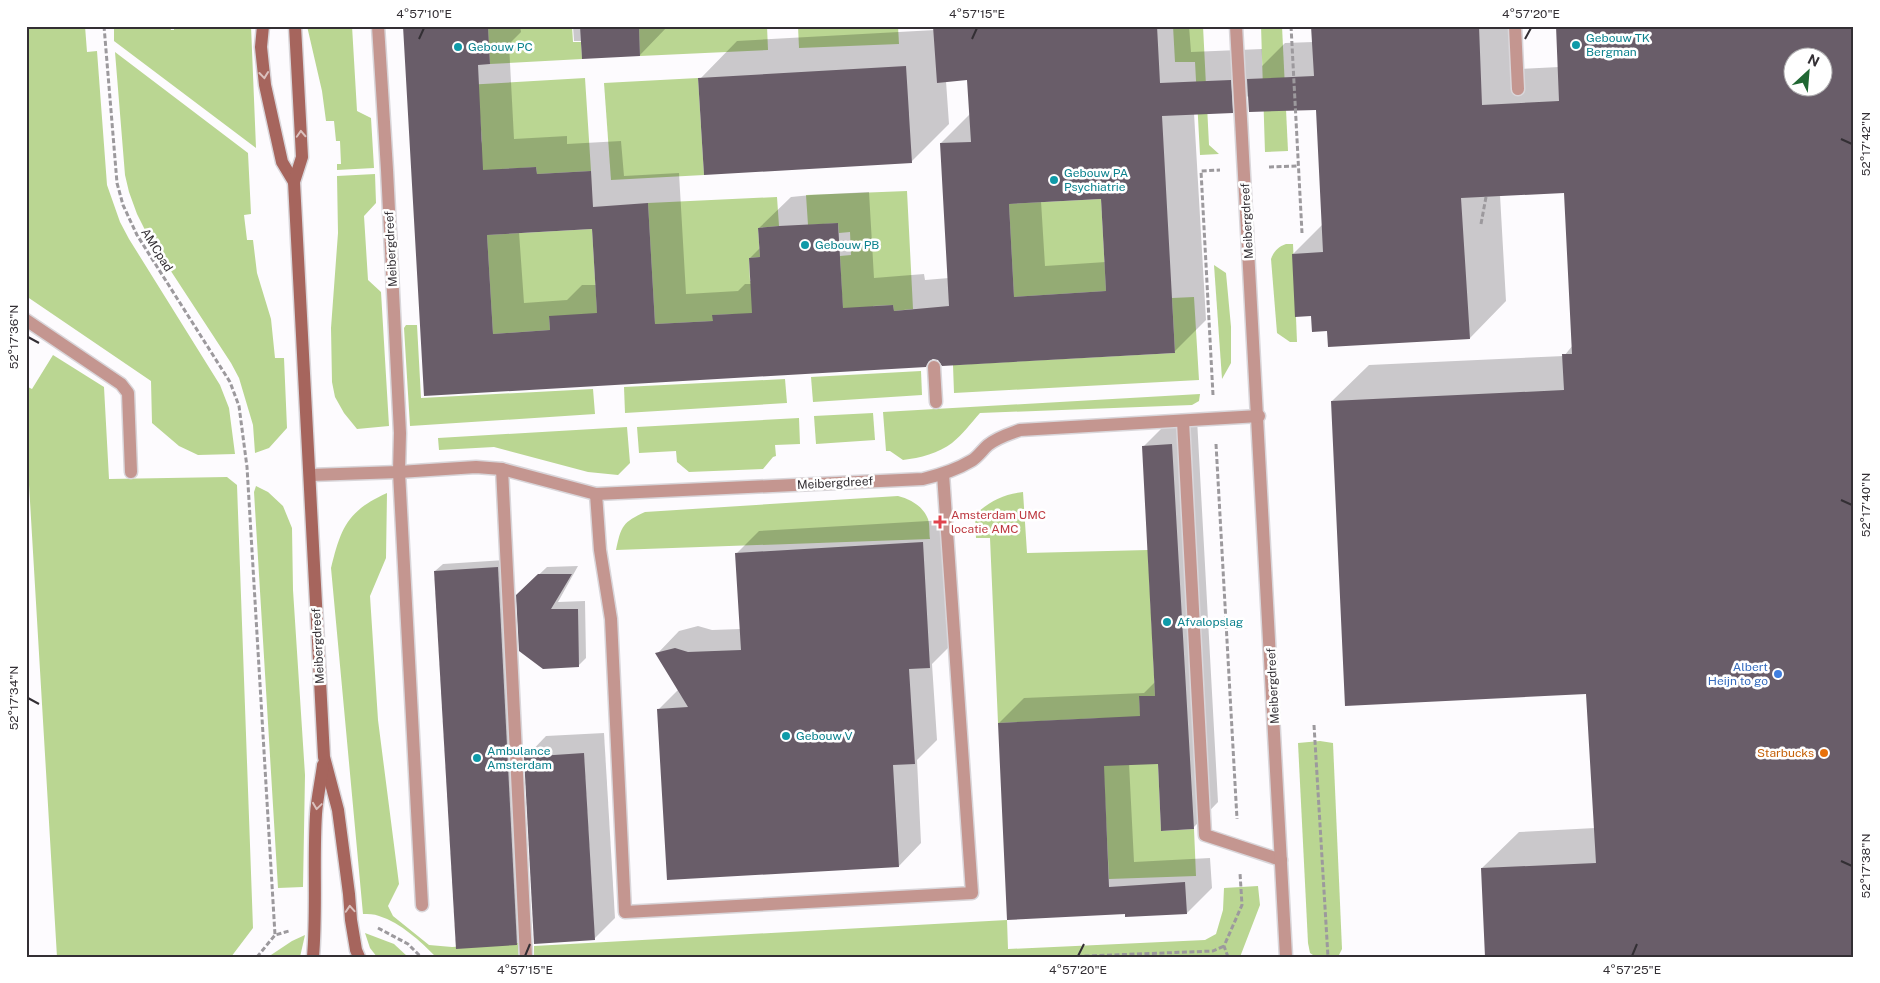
<svg xmlns="http://www.w3.org/2000/svg" width="1880" height="983" viewBox="0 0 1880 983" font-family="'Public Sans',sans-serif">
  <style>
    .green { fill: #bad692 }
    .shadow { fill: #0003; fill-rule: evenodd }
    .building { fill: #695d69; fill-rule: evenodd }
    .lines { fill: none; stroke-linecap: round; stroke-linejoin: round }
    .lane-casing { stroke: #d9d6da; stroke-width: 15 }
    .street-casing { stroke: #d9d6da; stroke-width: 15 }
    .secondary-casing { stroke: #d9d6da; stroke-width: 15 }
    .path { stroke: #9c999d; stroke-width: 3; stroke-dasharray: 5 2.5; stroke-linecap: butt }
    .lane { stroke: #c49690; stroke-width: 12 }
    .street { stroke: #c49690; stroke-width: 12 }
    .secondary { stroke: #a6655d; stroke-width: 12 }
    .oneway { stroke: #dbc1be }
    .ticks { fill: none; stroke: #332f34; stroke-width: 2 }
    .culture-dot { fill: #0f9aa8; stroke: #fff; stroke-width: 2 }
    .health-dot { fill: #e0444e; stroke: #fff; stroke-width: 2 }
    .shop-dot { fill: #3f7fe0; stroke: #fff; stroke-width: 2 }
    .food-dot { fill: #e8710a; stroke: #fff; stroke-width: 2 }
    .labels { text-anchor: middle; dominant-baseline: central; stroke-width: 5; stroke-linejoin: round; paint-order: stroke }
    .culture-label { font-size: 12px; fill: #0d838f; stroke: #fff; text-anchor: start }
    .street-label { font-size: 12px; fill: #332f34; stroke: #fff }
    .health-label { font-size: 12px; fill: #be3a42; stroke: #fff; text-anchor: start }
    .shop-label { font-size: 12px; fill: #366cbe; stroke: #fff; text-anchor: end }
    .food-label { font-size: 12px; fill: #c56008; stroke: #fff; text-anchor: end }
    .neatline { fill: none; stroke: #332f34; stroke-width: 2 }
    .ticks-label { font-size: 12px; text-anchor: middle; fill: #332f34 }
  </style>
  <rect width="100%" height="100%" fill="#fdfbfe"/>
  <!-- green -->
  <g class="green">
    <path d="M26 26H85L87 52 97 51 107 185 120 222 129 239 220 385 229 408 235 454 198 455 179 446 152 423 151 381 26 296Z"/>
    <path d="M114 26H170L171 30H174V26H251L256 148 114 41Z"/>
    <path d="M307 26H352L357 111 371 118 374 168 337 170V164H341L340 141H336L334 121H326L322 91Z"/>
    <path d="M488 26H572L573 42H581L582 59 490 64Z"/>
    <path d="M639 26H767L768 50 640 56Z"/>
    <path d="M798 26H898L899 44 799 48Z"/>
    <path d="M1173 26H1203L1209 145 1219 154 1200 155 1195 62H1175Z"/>
    <path d="M1261 26H1282L1288 151 1265 152Z"/>
    <path d="M115 52 248 153 251 214 244 215 247 240H253L257 273 271 319 275 358H284L287 428 269 448 255 453 253 425 239 378 231 363 148 236 137 214 129 192 125 175Z"/>
    <path d="M585 78 591 171 537 174 536 167 502 169 470 178 482 141 480 117 465 85Z"/>
    <path d="M698 78 704 175 611 180 604 83Z"/>
    <path d="M375 174 376 203 364 216 368 280 381 292 389 426 357 429 344 413 335 397 332 382 331 328 338 233 337 176Z"/>
    <path d="M907 191 913 309 894 311 893 305 873 306V312L843 313 840 256 851 255 850 232 839 233 838 223 808 225 806 195Z"/>
    <path d="M777 197 779 226 758 228 760 257 749 258 750 281H761L764 318 734 314 713 315V321L655 324 648 203Z"/>
    <path d="M1101 199 1106 291 1014 297 1009 204Z"/>
    <path d="M592 229 598 328 549 317 550 330 493 334 487 235Z"/>
    <path d="M1286 244H1293L1297 342H1290L1277 333 1271 259C1274 251 1278 247 1286 244Z"/>
    <path d="M1214 265 1226 273 1231 327V363L1222 379Z"/>
    <path d="M1194 297 1199 380 954 393 953 365 1175 353 1172 298Z"/>
    <path d="M406 325H417L421 398 593 389 595 414 410 426 404 328Z"/>
    <path d="M53 355 104 387 109 479 227 477 237 485 253 928 231 957H57L26 434V386L32 389Z"/>
    <path d="M921 371 922 395 813 402 811 377Z"/>
    <path d="M785 379 787 403 625 413 624 387Z"/>
    <path d="M1200 394 1199 401 1192 405 980 413C971 423 963 434 952 443 939 453 920 458 903 460L890 451H886L883 412Z"/>
    <path d="M873 413 875 440 816 444 814 416Z"/>
    <path d="M799 418 800 444 775 445 776 456 773 457 763 469 689 472 677 462 676 451 639 453 637 427Z"/>
    <path d="M627 427 630 463 618 475 588 472 494 447 439 450 438 438Z"/>
    <path d="M256 486 268 492 283 506 292 528 293 590 305 775 303 887 278 888 254 492Z"/>
    <path d="M1023 492 1027 553 1148 550 1155 696H1139L1143 764H1158L1161 831 1194 829 1196 876 1109 879 1101 718 998 723 990 538H976L975 515C989 501 1004 494 1023 492Z"/>
    <path d="M387 493 386 558 370 596 378 720 399 884 388 906 393 916 429 945 452 947 518 943 519 957H436C420 941 401 923 379 916 374 914 368 914 363 914L331 568C341 528 347 511 387 493Z"/>
    <path d="M898 496C910 499 923 506 928 519 930 525 929 533 930 539L616 550C621 526 623 522 645 512Z"/>
    <path d="M1320 741 1333 743 1342 949 1338 957H1316L1310 953 1308 943 1298 743Z"/>
    <path d="M1258 886 1260 905 1240 957H534V946L1007 920 1008 949 1205 940 1216 934 1223 910 1224 888Z"/>
    <path d="M365 933 394 944 408 957H377L370 948Z"/>
    <path d="M305 935 300 957H268L292 941Z"/>
  </g>
  <!-- shadow -->
  <g class="shadow">
    <path d="M404 26H520L521 32 509 44 514 139 567 136V144L621 141 624 176 679 173 686 294 738 291 745 284H751L750 258 760 248 759 228 791 197 811 195 869 192 874 278 924 274 925 280 949 278 941 143 970 114 969 79 946 81 949 124 911 162 700 79 737 41 935 30V26H1189L1191 52 1262 49V66L1285 43 1313 42 1312 26H1517L1519 69 1559 67 1854 26V957L1482 868 1519 832 1595 828 1588 693 1332 401 1369 365 1564 356 1573 345 1565 192 1500 195 1506 301 1470 338 1328 330 1312 315 1293 254 1323 224 1317 108 1249 95 1232 112 1194 113 1206 320 1175 351 933 358 925 366 425 394ZM1792 58H1822V88H1792ZM1102 198 1106 262 1045 266 1041 201ZM593 228 596 285H582L567 300 524 303 519 232Z"/>
    <path d="M573 26H668L640 55 582 41H574Z"/>
    <path d="M1197 419 1218 802 1193 828 1159 762 1129 763 1134 862 1210 858 1212 888 1187 913H1126L999 723 1024 698 1144 693 1156 681 1144 446 1169 421Z"/>
    <path d="M945 520 952 644 932 664 937 740 917 760 921 843 899 866 659 709 679 689 657 654 679 631 698 626 712 630 741 629 736 554 759 531Z"/>
    <path d="M505 560 524 936 517 944 435 571 443 564Z"/>
    <path d="M578 566 558 602 585 601 586 658 578 666 526 587 547 567Z"/>
    <path d="M604 733 615 918 594 939 526 757 546 736Z"/>
  </g>
  <!-- building -->
  <g class="building">
    <path d="M403 26H488L490 64 478 65 483 170 536 167 537 174 591 171 593 207 648 203 655 324 713 321 712 315 752 313 749 258 760 257 758 228 779 226 838 223 843 308 893 305 894 311 949 306 940 143 971 142 967 80 937 83 933 26H1157L1160 83 1231 80 1233 113 1162 116 1175 353 942 366 938 360 933 359 929 361 926 367 424 396ZM1101 199 1106 291 1014 297 1009 204ZM592 229 597 313 549 316 550 330 493 334 487 235Z"/>
    <path d="M580 26H639L640 56 582 59Z"/>
    <path d="M1311 26H1479L1482 105 1559 101 1556 26H1854V957H1485L1481 868 1596 863 1586 694 1345 706 1331 401 1564 390 1562 354H1572L1564 193 1461 198 1470 339 1328 347 1327 331 1312 332 1311 316 1295 317 1292 254 1323 252 1316 110 1249 112 1247 79 1314 76ZM1792 58H1822V88H1792Z"/>
    <path d="M906 66 912 163 704 175 698 78Z"/>
    <path d="M1172 444 1194 829 1161 831 1158 764 1104 766 1109 887 1185 882 1187 914 1125 917V914L1007 920 998 723 1140 716 1139 696H1155L1142 446Z"/>
    <path d="M923 542 930 668 909 669 915 764 893 765 899 867 667 880 657 709 688 707 655 653 675 648 688 652 741 650 735 553Z"/>
    <path d="M498 567 517 945 456 949 434 571Z"/>
    <path d="M538 574H572L551 609H578L579 667 543 669 519 651 516 595Z"/>
    <path d="M584 753 595 940 534 944 524 757Z"/>
  </g>
  <g class="lines">
    <defs>
      <g id="lane">
        <path d="M1515 26 1518 89"/>
        <path d="M26 320 121 384 128 393 131 472"/>
        <path d="M1183 421 1205 835 1281 860"/>
        <path d="M502 469 526 957"/>
        <path d="M399 472 422 905"/>
        <path d="M596 494 600 550 611 619 625 912 972 893 943 474"/>
      </g>
      <g id="street">
        <path d="M378 26 387 170 400 433 399 472"/>
        <path d="M1236 26C1253 336 1271 646 1286 957"/>
        <path d="M934 367 936 402"/>
        <path d="M310 475 399 472 476 467 502 469 596 494 923 479C940 475 956 470 971 461 978 457 982 450 988 445 998 437 1009 434 1020 430L1259 416"/>
      </g>
      <g id="secondary">
        <path d="M263 26 261 47 265 85 282 162 294 182"/>
        <path d="M295 26 302 157 294 182 324 757 338 810 349 894 351 920 356 950 359 957"/>
        <path d="M313 957C317 909 313 862 316 814 317 798 321 781 323 765"/>
      </g>
    </defs>
    <!-- lane casing -->
    <use href="#lane" class="lane-casing"/>
    <!-- street casing -->
    <use href="#street" class="street-casing"/>
    <!-- secondary casing -->
    <use href="#secondary" class="secondary-casing"/>
    <!-- path -->
    <g class="path">
      <path d="M104 26 117 183 123 205 137 235 230 382 239 406 247 467 275 935"/>
      <path d="M1291 26 1302 233"/>
      <path d="M1269 167 1298 166"/>
      <path d="M1481 224 1486 197"/>
      <path d="M1213 395 1201 171 1220 170"/>
      <path d="M1216 444 1237 819"/>
      <path d="M1314 725 1328 957"/>
      <path d="M378 928 408 944 421 957"/>
      <path d="M257 957 275 935 289 931"/>
      <path d="M1062 957 1213 951 1224 946"/>
      <path d="M1228 957 1224 946 1242 905 1240 873"/>
    </g>
    <!-- lane -->
    <use href="#lane" class="lane"/>
    <!-- street -->
    <use href="#street" class="street"/>
    <!-- secondary -->
    <use href="#secondary" class="secondary"/>
  </g>
  <!-- one-way arrows -->
  <defs><path id="oneway-chevron" d="M-2-3.5L2.5 0L-2 3.5" fill="none" stroke-width="1.6" stroke-linecap="round" stroke-linejoin="round" transform="scale(1.25)"/></defs>
  <g class="oneway">
    <use href="#oneway-chevron" transform="translate(264 75) rotate(84)"/>
    <use href="#oneway-chevron" transform="translate(301 134) rotate(-93)"/>
    <use href="#oneway-chevron" transform="translate(317 806) rotate(98)"/>
    <use href="#oneway-chevron" transform="translate(350 909) rotate(-94)"/>
  </g>
  <!-- ticks -->
  <path class="ticks" d="M419 39 424 28M972 39 977 28M1525 39 1531 28M1841 139 1852 144M28 337 39 343M1841 500 1852 505M28 698 39 704M1841 861 1852 866M525 956 530 944M1078 956 1084 944M1632 956 1637 944"/>
  <!-- markers -->
  <g class="culture-dot">
    <circle cx="1576" cy="45" r="5"/>
    <circle cx="458" cy="47" r="5"/>
    <circle cx="1054" cy="180" r="5"/>
    <circle cx="805" cy="245" r="5"/>
    <circle cx="1167" cy="622" r="5"/>
    <circle cx="786" cy="736" r="5"/>
    <circle cx="477" cy="758" r="5"/>
  </g>
  <path class="health-dot" d="M937.5 514.5h5v5h5v5h-5v5h-5v-5h-5v-5h5z"/>
  <circle class="shop-dot" cx="1778" cy="674" r="5"/>
  <circle class="food-dot" cx="1824" cy="753" r="5"/>
  <g class="labels">
    <!-- culture labels -->
    <g class="culture-label">
      <text x="1586" y="38">Gebouw TK<tspan x="1586" dy="14">Bergman</tspan></text>
      <text x="468" y="47">Gebouw PC</text>
      <text x="1064" y="173">Gebouw PA<tspan x="1064" dy="14">Psychiatrie</tspan></text>
      <text x="815" y="245">Gebouw PB</text>
      <text x="1177" y="622">Afvalopslag</text>
      <text x="796" y="736">Gebouw V</text>
      <text x="487" y="751">Ambulance<tspan x="487" dy="14">Amsterdam</tspan></text>
    </g>
    <!-- street labels -->
    <g class="street-label">
      <text transform="translate(1247 221) rotate(-93)">Meibergdreef</text>
      <text transform="translate(391 249) rotate(-93)">Meibergdreef</text>
      <text transform="translate(157 250) rotate(58)">AMCpad</text>
      <text transform="translate(835 483) rotate(-3)">Meibergdreef</text>
      <text transform="translate(318 646) rotate(-93)">Meibergdreef</text>
      <text transform="translate(1273 686) rotate(-93)">Meibergdreef</text>
    </g>
    <!-- health labels -->
    <g class="health-label">
      <text x="951" y="515">Amsterdam UMC<tspan x="951" dy="14">locatie AMC</tspan></text>
    </g>
    <!-- shop labels -->
    <g class="shop-label">
      <text x="1768" y="667">Albert<tspan x="1768" dy="14">Heijn to go</tspan></text>
    </g>
    <!-- food labels -->
    <g class="food-label">
      <text x="1814" y="753">Starbucks</text>
    </g>
  </g>
  <!-- border -->
  <rect width="1880" height="983" fill="none" stroke="#ffffff" stroke-width="55"/>
  <!-- north arrow -->
  <g transform="translate(1808 72) rotate(26)"><circle r="24" fill="#ffffff" stroke="#adacae"/>
  <path d="M0-4L9 19L0 12L-9 19Z" fill="#206733"/>
  <text y="-8" font-size="14" font-weight="bold" text-anchor="middle" fill="#332f34">N</text>
  </g>
  <rect x="28" y="28" width="1824" height="928" class="neatline"/>
  <g class="ticks-label">
    <text x="424" y="18">4°57'10"E</text>
    <text x="977" y="18">4°57'15"E</text>
    <text x="1531" y="18">4°57'20"E</text>
    <text transform="translate(1866 144) rotate(-90)" y="4">52°17'42"N</text>
    <text transform="translate(14 337) rotate(-90)" y="4">52°17'36"N</text>
    <text transform="translate(1866 505) rotate(-90)" y="4">52°17'40"N</text>
    <text transform="translate(14 698) rotate(-90)" y="4">52°17'34"N</text>
    <text transform="translate(1866 866) rotate(-90)" y="4">52°17'38"N</text>
    <text x="525" y="974">4°57'15"E</text>
    <text x="1078" y="974">4°57'20"E</text>
    <text x="1632" y="974">4°57'25"E</text>
  </g>
</svg>
